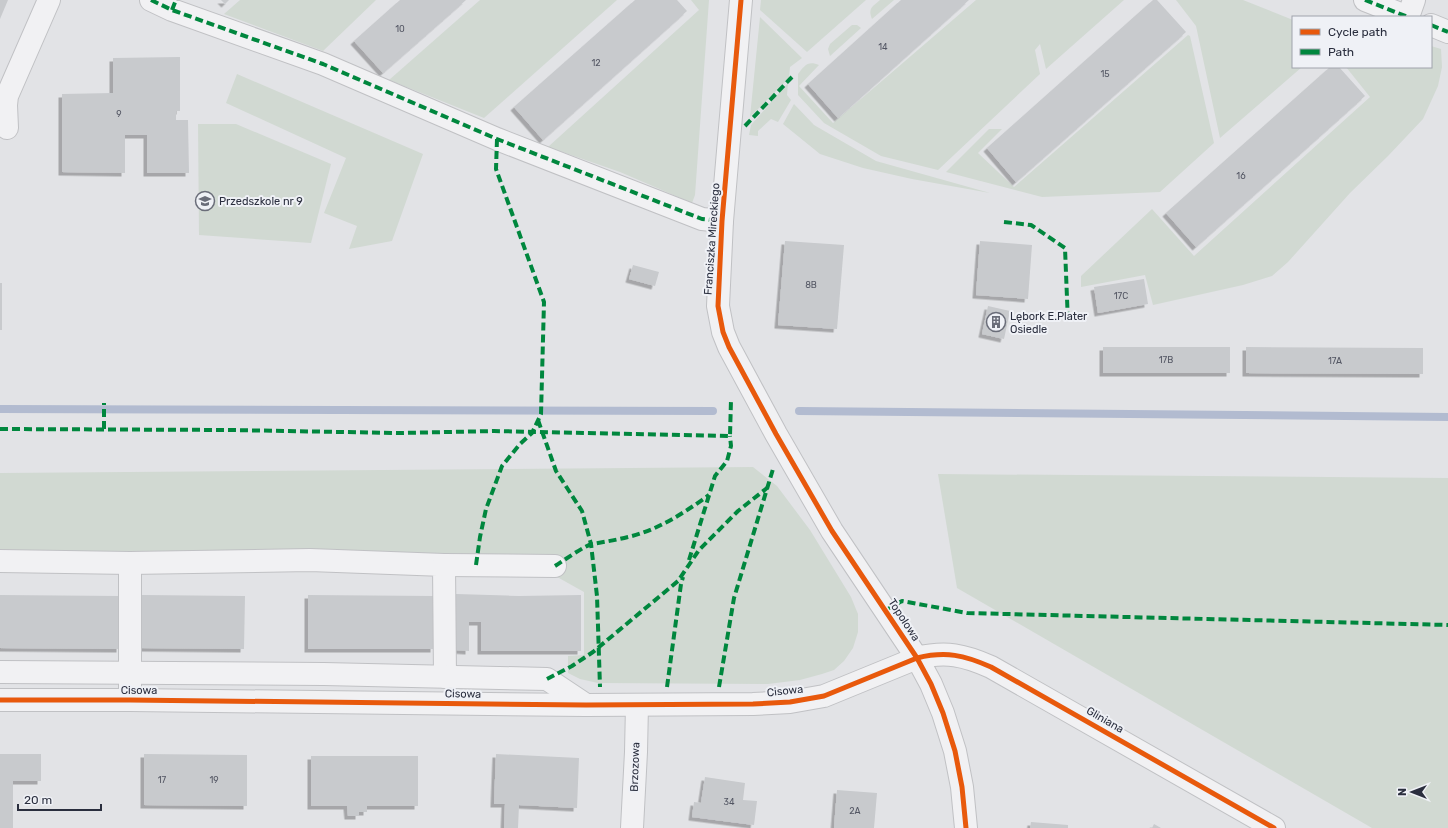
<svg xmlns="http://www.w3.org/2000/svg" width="1448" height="828" viewBox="0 0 1448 828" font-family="Rubik,sans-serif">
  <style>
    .green { fill: #d1d9d2 }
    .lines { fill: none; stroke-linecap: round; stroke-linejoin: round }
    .stream { stroke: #b2bbd0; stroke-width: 8 }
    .building { fill: #c8cacd; filter: url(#shadow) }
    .minor-casing { stroke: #c0c1c4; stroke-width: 24 }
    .minor { stroke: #f1f1f3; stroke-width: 22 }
    .quiet { stroke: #00873e; stroke-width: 4; stroke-dasharray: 8 4; stroke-linecap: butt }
    .cycleway-casing { stroke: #eff1f6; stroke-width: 8 }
    .cycleway { stroke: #e8590c; stroke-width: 5 }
    .labels { text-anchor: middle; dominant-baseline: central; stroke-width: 4; stroke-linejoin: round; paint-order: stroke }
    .number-label { font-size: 9px; fill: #535663 }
    .poi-label { font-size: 11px; fill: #2a2e3e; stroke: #eff1f6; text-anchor: start }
    .street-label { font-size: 11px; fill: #2a2e3e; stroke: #eff1f6 }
  </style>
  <defs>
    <filter id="shadow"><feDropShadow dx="-3.5" dy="3.5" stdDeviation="0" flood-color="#0004"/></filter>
  </defs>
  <rect width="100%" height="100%" fill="#e2e3e6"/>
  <!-- green -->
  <g class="green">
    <path d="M240 0H376L323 51 224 14Z"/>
    <path d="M480 0H617L484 118 389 80Z"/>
    <path d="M691 0H709L695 195 692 203 620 172 548 147 699 10Z"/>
    <path d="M761 0H866L807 52 760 10Z"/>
    <path d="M880 0H894L872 19C868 8 872 7 880 0Z"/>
    <path d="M976 0H1124L1046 69 1040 44 1035 50 1040 74 938 170 881 156 824 123 798 95V74C804 66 808 60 819 65L799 86 833 123Z"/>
    <path d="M1176 0H1243L1293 20V67H1302L1220 138 1196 26Z"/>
    <path d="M760 17 802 58 790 67 789 78 750 117Z"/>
    <path d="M852 25H857L861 28 830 56 828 49 830 44Z"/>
    <path d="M1188 35 1190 36 1214 143 1160 192 1042 197 946 172 989 129H1002L978 153 1014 187Z"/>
    <path d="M1431 46 1441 49 1442 67 1438 86 1423 119 1388 156 1350 193 1288 262 1272 276 1243 285 1153 305 1145 275 1081 287V276L1152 209 1194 256 1370 97 1346 67H1431Z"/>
    <path d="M237 74 423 154 392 241 349 249 357 226 324 213 346 158 226 103Z"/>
    <path d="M788 83 787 95 791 100 778 122 771 119 758 131V136L749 135 751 125Z"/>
    <path d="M794 104 814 125 876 161 990 193 912 179 863 168 820 154 783 124Z"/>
    <path d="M198 124H236L331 164 311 243 199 235Z"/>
    <path d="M753 467 777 486 810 530 851 597 858 614V632L853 648 844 661 834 670 822 674 800 680 768 684 598 683 580 679 568 673V656L584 655V592L516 554 0 555V473Z"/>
    <path d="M938 474 1448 478V828H1372L957 588Z"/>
  </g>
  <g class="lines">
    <!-- stream -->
    <g class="stream">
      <path d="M0 409 713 411"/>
      <path d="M799 411 1448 417"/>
    </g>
  </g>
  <!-- building -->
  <g class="building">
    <path d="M0 0H8L0 19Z"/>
    <path d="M221 0H229L225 4Z"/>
    <path d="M400 0H466L383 73 354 41Z"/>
    <path d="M635 0H677L687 11 543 140 514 107Z"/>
    <path d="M901 0H969L838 118 808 84Z"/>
    <path d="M1153 0H1157L1186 32 1016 182 987 148Z"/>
    <path d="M180 57V111H176V120H188L189 173H147V135H125V173L62 172V94L113 93V58Z"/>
    <path d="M1330 67H1339L1365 96 1196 247 1166 213Z"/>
    <path d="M785 241 844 245 837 329 778 325Z"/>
    <path d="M980 241 1032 245 1028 299 976 295Z"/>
    <path d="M633 265 659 272 655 286 629 279Z"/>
    <path d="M1144 279 1148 304 1098 313 1094 287Z"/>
    <rect x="0" y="283" width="2" height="47"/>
    <path d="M988 306 1010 311 1004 339 982 334Z"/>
    <rect x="1103" y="347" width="127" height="26"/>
    <path d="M1246 347 1423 348V374L1246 373Z"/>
    <path d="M456 594 519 596 581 595V651H481V622H469V651L455 650Z"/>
    <path d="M0 595 120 596V649L0 648Z"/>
    <path d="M142 595 245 596 244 649 141 648Z"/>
    <path d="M308 595 434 596V649H308Z"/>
    <path d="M0 754H41V781H13V828H0Z"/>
    <path d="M144 754 247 755V806L144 805Z"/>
    <path d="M496 754 579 758 577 808 519 805 518 828H504L505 804H494Z"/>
    <path d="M311 756H418V806H367V812H359V816H348L347 806H311Z"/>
    <path d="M705 777 745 783 743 800 757 801 754 825 692 817 694 802 701 803Z"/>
    <path d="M837 790 877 793 874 828H834Z"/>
    <path d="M1031 822 1068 825V828H1030Z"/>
    <path d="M1154 824 1161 828H1152Z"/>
  </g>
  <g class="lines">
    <defs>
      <g id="minor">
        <path d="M151 0 172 10 323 64 497 139 702 219 722 221"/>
        <path d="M741 0 722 221 718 306 723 332 729 347 776 434 832 531 917 658 931 684 943 713 955 751 962 787 966 828"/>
        <path d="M1365 0 1408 17"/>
        <path d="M1408 17 1414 0"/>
        <path d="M1431 25 1448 32"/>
        <path d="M7 128 6 105 7 96 49 0"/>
        <path d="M0 561 130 563 310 560 444 565 445 677"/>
        <path d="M444 565 555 566"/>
        <path d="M0 672 324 674 547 679 586 705"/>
        <path d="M130 688V563"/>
        <path d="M0 700H130L586 705 753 704 790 702 824 696 917 658C946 651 964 655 991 667L1274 828"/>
        <path d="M632 828 636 752 637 705"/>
      </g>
    </defs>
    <!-- minor casing -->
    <use href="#minor" class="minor-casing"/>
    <!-- minor -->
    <use href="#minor" class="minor"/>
    <!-- quiet -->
    <g class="quiet">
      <path d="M151 0 172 10 323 64 497 139 702 219 722 221"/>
      <path d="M1365 0 1408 17"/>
      <path d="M172 10 176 0"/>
      <path d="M1431 25 1448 32"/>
      <path d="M745 126 792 77"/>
      <path d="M1004 222 1031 225 1065 248 1068 323"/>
      <path d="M538 420 556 471 582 511 591 544 597 596 600 687"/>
      <path d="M0 429 229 430 398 433 494 431 730 436 731 400"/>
      <path d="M104 429V403"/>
      <path d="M689 560 715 476 727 461 731 446 730 436"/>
      <path d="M476 565 480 537 486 509 502 466 520 444 532 433 541 414 544 302 496 169 497 139"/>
      <path d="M555 566C563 561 584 546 592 544 604 542 616 540 628 537 658 530 684 513 709 495"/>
      <path d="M886 610 902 601 967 613 1448 625"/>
      <path d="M547 679 572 666 593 652 678 581 699 550 738 511 767 488"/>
      <path d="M667 687 681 584 683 577"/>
      <path d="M719 687 734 598 773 469"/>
    </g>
    <defs>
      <g id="cycleway">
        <path d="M741 0 722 221 718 306 723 332 729 347 776 434 832 531 917 658 931 684 943 713 955 751 962 787 966 828"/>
        <path d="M0 700H130L586 705 753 704 790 702 824 696 917 658C946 651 964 655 991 667L1274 828"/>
      </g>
    </defs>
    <!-- cycleway casing -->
    <use href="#cycleway" class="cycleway-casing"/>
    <!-- cycleway -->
    <use href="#cycleway" class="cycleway"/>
  </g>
  <!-- icons -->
  <defs>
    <symbol id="school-ring" viewBox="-11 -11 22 22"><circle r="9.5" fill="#eff1f6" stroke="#6a6d79" stroke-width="1.5"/><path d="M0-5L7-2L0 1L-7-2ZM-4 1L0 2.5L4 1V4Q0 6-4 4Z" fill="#6a6d79"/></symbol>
    <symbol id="building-ring" viewBox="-11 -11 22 22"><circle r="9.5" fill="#eff1f6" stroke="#6a6d79" stroke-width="1.5"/><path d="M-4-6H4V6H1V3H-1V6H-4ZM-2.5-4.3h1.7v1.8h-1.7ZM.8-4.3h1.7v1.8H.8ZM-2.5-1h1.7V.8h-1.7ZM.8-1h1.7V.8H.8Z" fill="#6a6d79"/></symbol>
  </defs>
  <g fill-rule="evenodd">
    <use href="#school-ring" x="194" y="190" width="22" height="22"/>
    <use href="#building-ring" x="985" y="311" width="22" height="22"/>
  </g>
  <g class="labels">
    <!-- number labels -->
    <g class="number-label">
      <text x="400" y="29">10</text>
      <text x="883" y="47">14</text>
      <text x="596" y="63">12</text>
      <text x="1105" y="74">15</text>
      <text x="119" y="114">9</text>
      <text x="1241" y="176">16</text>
      <text x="811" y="285">8B</text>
      <text x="1121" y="296">17C</text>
      <text x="1166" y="360">17B</text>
      <text x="1335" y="361">17A</text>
      <text x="162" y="780">17</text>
      <text x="214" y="780">19</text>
      <text x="729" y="802">34</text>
      <text x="855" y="811">2A</text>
    </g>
    <!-- poi labels -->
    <g class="poi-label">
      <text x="219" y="201">Przedszkole nr 9</text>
      <text x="1010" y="316">Lębork E.Plater<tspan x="1010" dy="13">Osiedle</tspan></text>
    </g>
    <!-- street labels -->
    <g class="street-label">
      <text transform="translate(712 239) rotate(-86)">Franciszka Mireckiego</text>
      <text transform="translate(904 620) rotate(57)">Topolowa</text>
      <text x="139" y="690">Cisowa</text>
      <text transform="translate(785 691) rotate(-6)">Cisowa</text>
      <text transform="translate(463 694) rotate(1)">Cisowa</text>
      <text transform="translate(1105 720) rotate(30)">Gliniana</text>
      <text transform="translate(635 767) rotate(-88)">Brzozowa</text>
    </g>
  </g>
  <!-- legend -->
  <rect x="1292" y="16" width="140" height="52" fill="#eff1f6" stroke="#a0a3ac"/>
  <rect x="1300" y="29" width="20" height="6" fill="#e8590c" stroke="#a0a3ac"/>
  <text x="1328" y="36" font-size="12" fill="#2a2e3e">Cycle path</text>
  <rect x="1300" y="49" width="20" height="6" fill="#00873e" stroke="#a0a3ac"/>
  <text x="1328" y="56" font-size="12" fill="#2a2e3e">Path</text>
  <!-- north arrow -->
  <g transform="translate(1412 792) rotate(270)" stroke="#eff1f6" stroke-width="3" paint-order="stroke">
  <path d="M0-3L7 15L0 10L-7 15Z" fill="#2a2e3e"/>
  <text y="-6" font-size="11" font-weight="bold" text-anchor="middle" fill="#2a2e3e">N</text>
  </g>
  <!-- scale -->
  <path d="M18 804v6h83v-6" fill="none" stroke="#2a2e3e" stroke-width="2"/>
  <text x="24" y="804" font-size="12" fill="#2a2e3e" stroke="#eff1f6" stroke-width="3" paint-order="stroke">20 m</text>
</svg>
